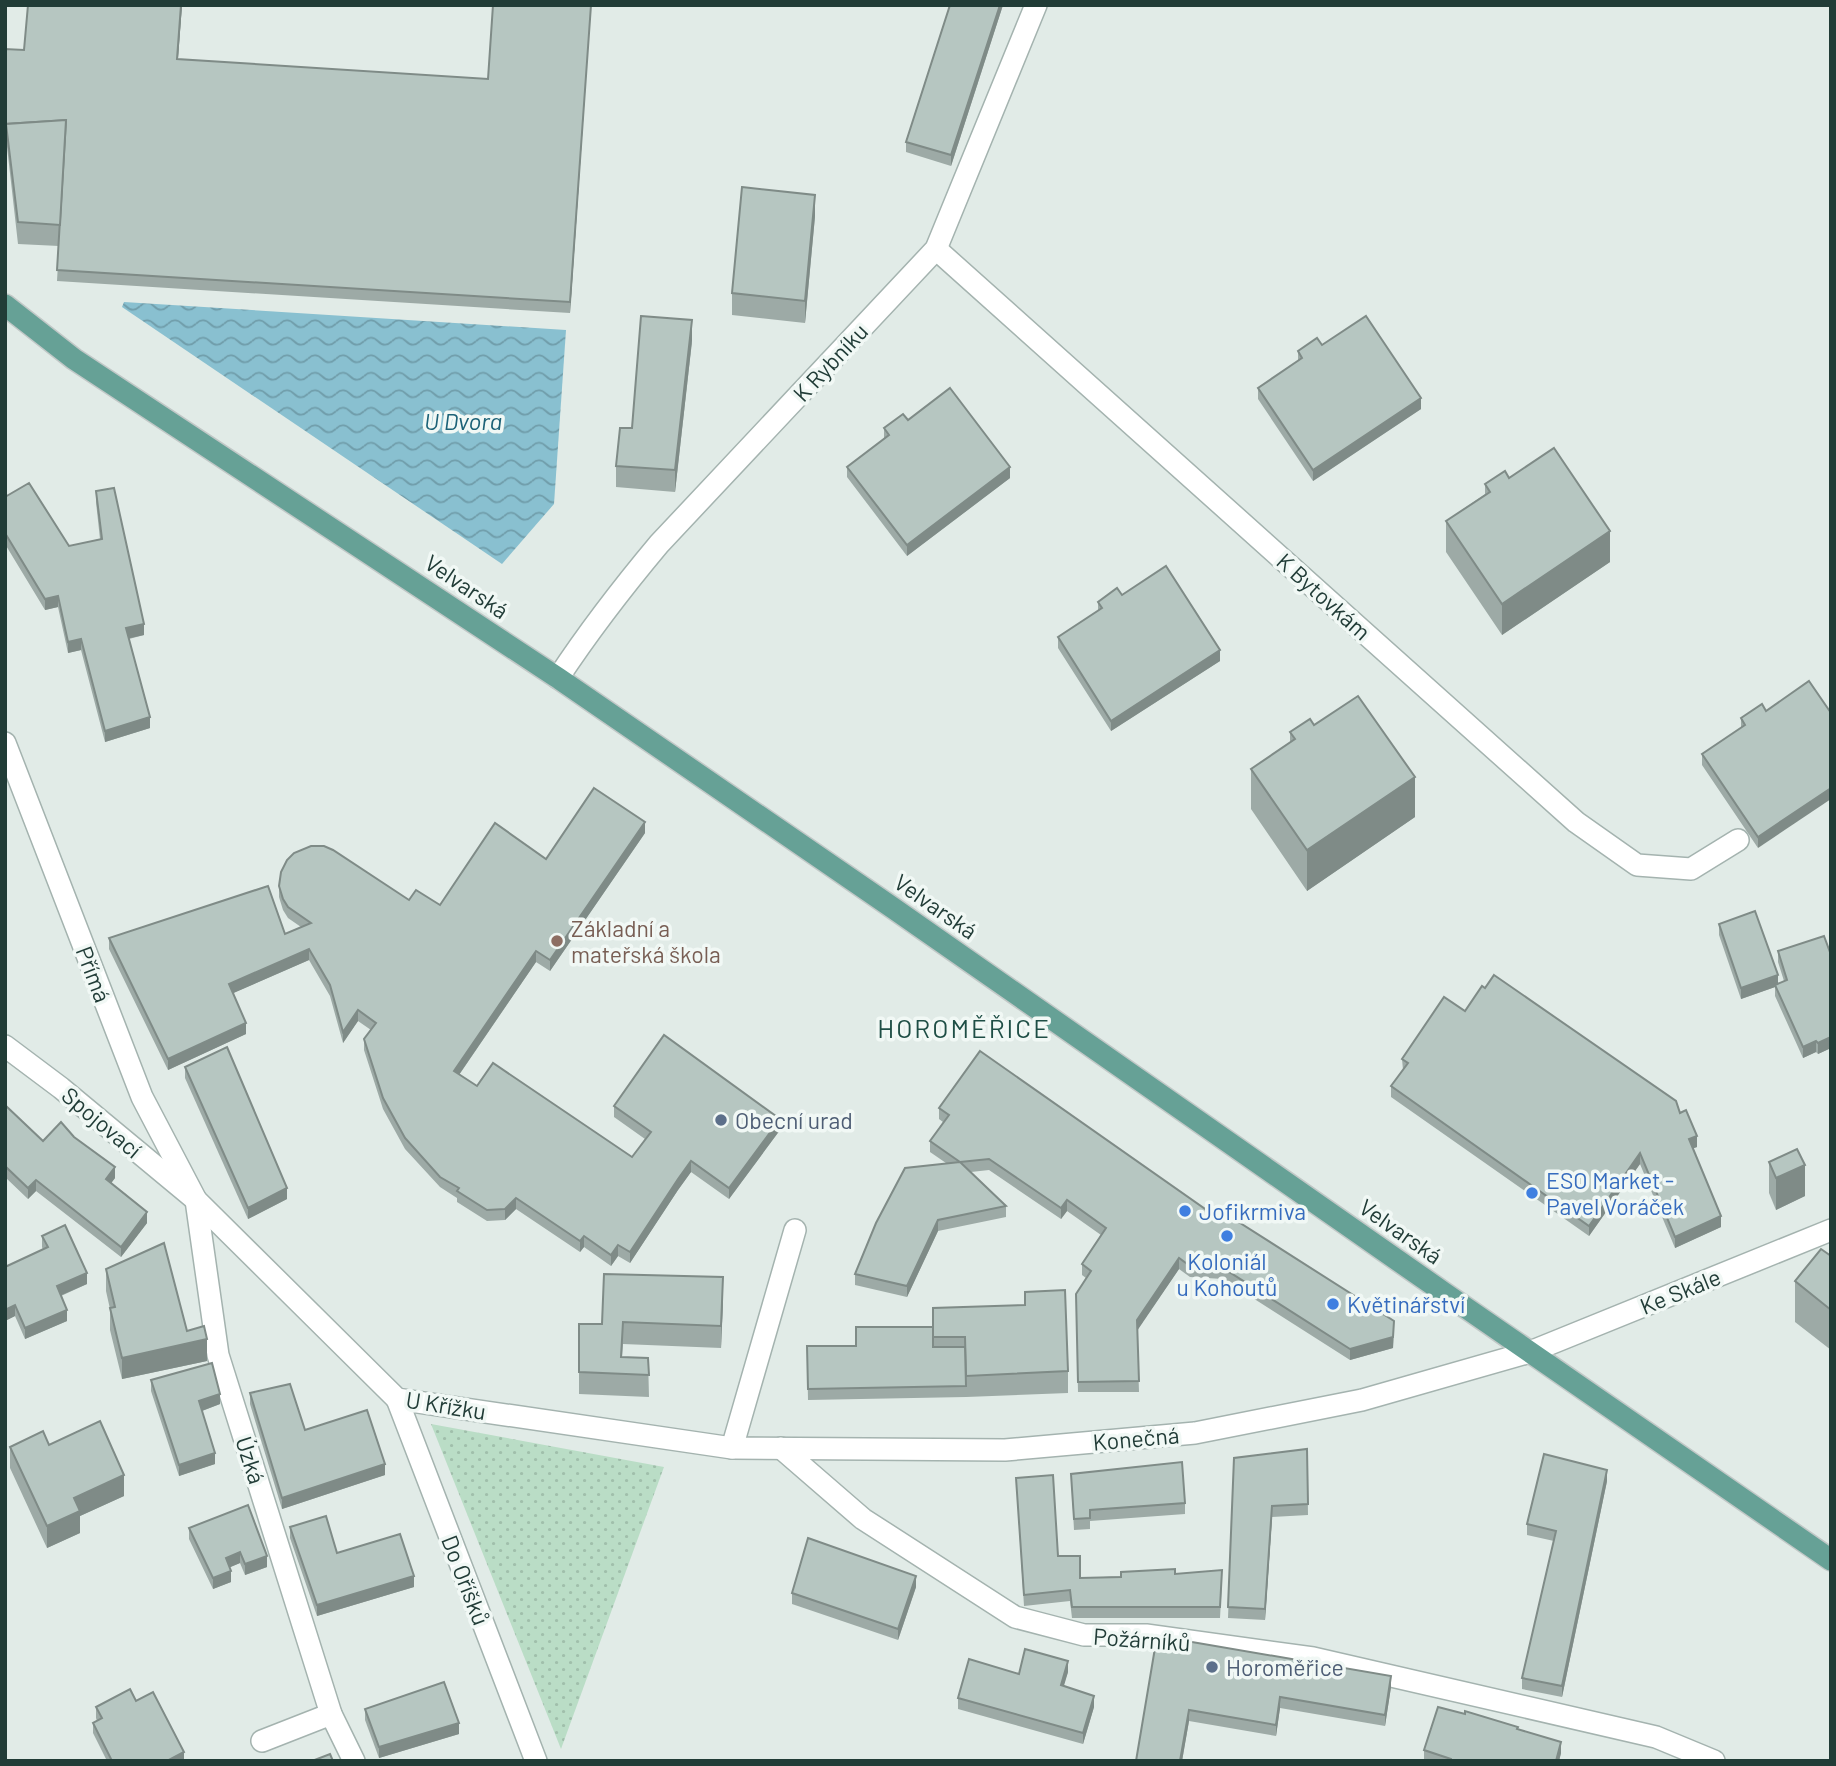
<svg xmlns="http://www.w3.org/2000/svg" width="1836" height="1766" viewBox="0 0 1836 1766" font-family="Barlow,sans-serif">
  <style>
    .park { fill: url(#park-dots) }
    .water { fill: url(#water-waves) }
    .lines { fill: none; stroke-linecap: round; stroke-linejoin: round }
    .minor-casing { stroke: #a4b3af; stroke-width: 24 }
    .major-casing { stroke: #c1c8c7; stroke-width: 24 }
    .minor { stroke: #fff; stroke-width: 21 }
    .major { stroke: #66a196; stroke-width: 21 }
    .wall { fill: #9daaa6 }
    .shaded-wall { fill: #7f8b87 }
    .building { fill: #b6c6c1; stroke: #7f8b87; stroke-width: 2 }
    .education-dot { fill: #8d6e63; stroke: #f1f8f5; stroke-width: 2.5 }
    .service-dot { fill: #5c6f8a; stroke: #f1f8f5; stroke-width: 2.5 }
    .shop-dot { fill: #3f7fe0; stroke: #f1f8f5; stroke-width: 2.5 }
    .labels { text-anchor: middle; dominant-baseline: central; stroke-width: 7; stroke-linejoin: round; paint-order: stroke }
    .street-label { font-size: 23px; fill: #213c37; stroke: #f1f8f5 }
    .education-label { font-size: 23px; fill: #785e54; stroke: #f1f8f5; text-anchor: start }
    .service-label { font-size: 23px; fill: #4e5e75; stroke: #f1f8f5; text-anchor: start }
    .shop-label { font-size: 23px; fill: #366cbe; stroke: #f1f8f5; text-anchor: start }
    .water-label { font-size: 24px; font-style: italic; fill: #1c6277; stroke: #f1f8f5 }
    .quarter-label { font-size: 26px; letter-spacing: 2px; fill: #1e4e45; stroke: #f1f8f5 }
  </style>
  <defs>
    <pattern id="park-dots" width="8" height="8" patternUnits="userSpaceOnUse" patternTransform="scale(1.75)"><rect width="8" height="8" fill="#baddc6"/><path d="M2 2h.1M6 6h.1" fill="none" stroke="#a0bfab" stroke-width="1.8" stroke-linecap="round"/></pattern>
    <pattern id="water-waves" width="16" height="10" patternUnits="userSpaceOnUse" patternTransform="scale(1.75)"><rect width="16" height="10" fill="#89c0d0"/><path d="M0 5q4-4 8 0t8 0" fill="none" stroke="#709daa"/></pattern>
  </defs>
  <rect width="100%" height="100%" fill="#e1ebe7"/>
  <!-- park -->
  <path class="park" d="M431 1424 664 1467 561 1749Z"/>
  <!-- water -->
  <path class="water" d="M124 302 566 330 554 504 502 564 122 307Z"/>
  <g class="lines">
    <defs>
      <g id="minor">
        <path d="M936 249 1576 822 1637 865 1691 869 1738 840"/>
        <path d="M558 678C589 631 623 587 659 544L936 249 1036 5"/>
        <path d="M5 743 142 1097 196 1200 218 1355 331 1714 354 1761"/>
        <path d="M5 1046 61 1088 196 1200 397 1399 732 1448 1005 1450 1195 1433 1362 1400 1530 1352 1831 1230"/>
        <path d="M397 1399 536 1761"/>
        <path d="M732 1448 795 1230"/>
        <path d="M781 1448 863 1519 1015 1617 1084 1635H1146L1313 1658 1656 1737 1714 1761"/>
        <path d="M262 1741 331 1714"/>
      </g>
      <path id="major" d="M5 305 74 359 558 678 893 908 1443 1292 1831 1560"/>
    </defs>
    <!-- minor casing -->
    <use href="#minor" class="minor-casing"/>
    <!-- major casing -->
    <use href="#major" class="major-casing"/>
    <!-- minor -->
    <use href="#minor" class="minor"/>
    <!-- major -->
    <use href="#major" class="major"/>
  </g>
  <!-- wall -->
  <g class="wall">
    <path d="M182 5 178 59 488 79 493 5H591L570 313 57 281 59 246 18 244 6 138H5V49L24 50Z"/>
    <path d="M1003 5 951 166 906 152V142Z"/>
    <path d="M815 216 805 323 732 315V293Z"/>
    <path d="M692 341 675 492 616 487V466Z"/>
    <path d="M1322 345 1421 409 1313 481 1258 399V388L1298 361V351Z"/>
    <path d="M908 420 1010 478 907 556 847 477V467L884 439V428Z"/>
    <path d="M1485 484 1610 562 1502 635 1446 552V521L1485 494Z"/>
    <path d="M96 491 144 635 129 639 150 728 105 742 81 650 68 653 58 607 45 610 5 544V497L69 546 100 539 96 502Z"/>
    <path d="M1122 595 1220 661 1111 731 1058 648V637L1098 611V602Z"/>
    <path d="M1762 704 1758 848 1702 765V754L1741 728V718Z"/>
    <path d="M1314 725 1415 817 1307 891 1251 809V769L1290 742V732Z"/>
    <path d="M645 833 550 971 536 962 459 1075 477 1086 632 1157 645 1139 614 1117V1106L780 1130 729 1199 691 1172 678 1190 630 1263 618 1256 611 1266 584 1247 580 1252 516 1209 505 1220 487 1221 457 1202V1198L440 1187 405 1149 383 1109 364 1050V1039L371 1030 358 1021 343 1043 330 996 309 960 233 993 246 1034 168 1070 109 949V938L285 934 301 927 288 918 283 910 279 897V886L409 900 440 905 546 859Z"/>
    <path d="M1719 924 1778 984 1784 981 1778 962V951L1831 955V1048L1818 1054 1816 1052 1803 1058 1775 996V987L1741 999 1719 935Z"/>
    <path d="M1465 1011 1680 1113 1697 1147 1693 1148 1721 1227 1675 1248 1640 1164 1589 1236 1391 1097V1086L1403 1070 1402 1059Z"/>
    <path d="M185 1067 287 1199 248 1219 185 1078Z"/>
    <path d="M5 1105 43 1141 74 1137 115 1178 111 1183 147 1223 121 1257 36 1191 28 1199 5 1177Z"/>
    <path d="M939 1108 1211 1213 1394 1332 1393 1348 1350 1360 1223 1279 1190 1277 1179 1269 1137 1330 1139 1392H1078L1076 1294 1086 1278 1082 1275V1264L1101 1235 1067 1211 1061 1219 989 1170 971 1172 1006 1206V1217L938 1231 907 1297 855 1285V1274L946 1163 930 1152V1141L943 1122 939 1119Z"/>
    <path d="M1769 1162 1805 1196 1776 1210 1769 1193Z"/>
    <path d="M42 1236 87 1284 61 1296 67 1321 25 1339 15 1316 5 1321V1267L43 1250 42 1247Z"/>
    <path d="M1831 1256V1350L1795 1322V1281Z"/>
    <path d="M106 1269 187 1331 207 1361 122 1379 110 1330V1309L106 1291Z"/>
    <path d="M723 1299 721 1348 623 1344 622 1357 648 1358 649 1397 579 1394V1324H602Z"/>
    <path d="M933 1308 1068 1371V1393L966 1397 808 1400 807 1346H856L933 1327Z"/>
    <path d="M151 1380 220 1404 202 1411 215 1464 179 1476 151 1391Z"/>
    <path d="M250 1393 305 1430 385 1475 282 1509 250 1404Z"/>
    <path d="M10 1447 124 1496 80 1516V1533L47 1548 10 1468Z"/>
    <path d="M1307 1449 1308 1515 1272 1517 1265 1620 1228 1618 1234 1458Z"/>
    <path d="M1071 1474 1185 1503V1514L1090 1521V1529L1074 1530Z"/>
    <path d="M1016 1478 1058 1556 1080 1578 1175 1574 1222 1581 1220 1618H1072L1070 1601 1024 1606Z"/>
    <path d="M1607 1481 1562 1697 1522 1689V1678L1554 1541 1527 1535V1524Z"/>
    <path d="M248 1505 267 1567 245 1575 240 1563 230 1567 231 1582 213 1589 189 1539V1528Z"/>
    <path d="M290 1527 337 1553 414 1587 317 1616 290 1538Z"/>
    <path d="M916 1587 898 1640 792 1604V1593Z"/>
    <path d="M1157 1636 1391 1687 1385 1726 1280 1708 1276 1736 1189 1721 1182 1761H1136Z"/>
    <path d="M1068 1672 1063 1686 1094 1707 1083 1744 958 1709V1698Z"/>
    <path d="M96 1707 184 1761H107L93 1733V1723L97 1721 96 1718Z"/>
    <path d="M365 1709 459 1734 379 1758 365 1720Z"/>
    <path d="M1518 1730 1561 1753 1559 1761H1424V1750Z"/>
  </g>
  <!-- shaded-wall -->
  <g class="shaded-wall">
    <path d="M181 5H182L177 70V59Z"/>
    <path d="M591 5 570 313V302Z"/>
    <path d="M1000 5H1003L951 166V155Z"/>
    <path d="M815 195V216L805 323V301Z"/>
    <path d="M692 320V341L675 492V470Z"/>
    <path d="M1421 398V409L1313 481V470Z"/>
    <path d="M1010 467V478L907 556V545Z"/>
    <path d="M1610 531V562L1502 635V604Z"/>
    <path d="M58 596V607L45 610V599Z"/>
    <path d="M144 624V635L126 639V628Z"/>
    <path d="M81 639V650L68 653V642Z"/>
    <path d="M1220 650V661L1111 731V721Z"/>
    <path d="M150 717V728L105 742V731Z"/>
    <path d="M1415 777V817L1307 891V850Z"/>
    <path d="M1831 788V799L1758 848V837Z"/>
    <path d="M645 822V833L550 971V960Z"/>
    <path d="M309 949V960L229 995V984Z"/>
    <path d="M536 951V962L454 1082V1071Z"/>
    <path d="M1778 975V986L1741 999V988Z"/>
    <path d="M358 1010V1021L343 1043V1032Z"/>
    <path d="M246 1023V1034L168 1070V1059Z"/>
    <path d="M1831 1037V1048L1818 1054V1043Z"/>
    <path d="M1816 1041V1052L1803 1058V1047Z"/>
    <path d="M780 1119V1130L729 1199V1188Z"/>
    <path d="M1697 1136V1147L1689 1150V1139Z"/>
    <path d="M1640 1153V1164L1589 1236V1226Z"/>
    <path d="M691 1161V1172L678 1190 630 1263V1252L678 1179Z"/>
    <path d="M1805 1165V1196L1776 1210V1178Z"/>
    <path d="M115 1167V1178L106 1190V1179Z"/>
    <path d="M36 1180V1191L28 1199V1188Z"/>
    <path d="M287 1188V1199L248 1219V1208Z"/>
    <path d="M516 1198V1209L505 1220V1209Z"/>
    <path d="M1067 1200V1211L1061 1219V1208Z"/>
    <path d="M147 1212V1223L121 1257V1247Z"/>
    <path d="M1721 1216V1227L1675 1248V1237Z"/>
    <path d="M938 1220V1231L907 1297V1286Z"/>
    <path d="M584 1236V1247L580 1252V1241Z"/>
    <path d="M618 1245V1256L611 1266V1255Z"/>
    <path d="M1179 1258V1269L1137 1331V1320Z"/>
    <path d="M87 1273V1284L57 1297V1286Z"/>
    <path d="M723 1277V1299L721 1348V1326Z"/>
    <path d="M15 1305V1316L5 1321V1310Z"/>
    <path d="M67 1310V1321L25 1339V1328Z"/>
    <path d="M1394 1321 1393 1348 1350 1360V1349Z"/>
    <path d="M207 1339V1361L122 1379V1358Z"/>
    <path d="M220 1394V1404L199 1412V1401Z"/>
    <path d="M215 1453V1464L179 1476V1465Z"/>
    <path d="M385 1464V1475L282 1509V1498Z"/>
    <path d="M1607 1470V1481L1562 1697V1686Z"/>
    <path d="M124 1475V1496L80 1516V1533L47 1548V1526L74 1498Z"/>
    <path d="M1272 1506V1517L1265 1620V1609Z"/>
    <path d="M240 1552V1563L226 1569V1558Z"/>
    <path d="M267 1556V1567L245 1575V1564Z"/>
    <path d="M231 1571V1582L213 1589V1578Z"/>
    <path d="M414 1576V1587L317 1616V1605Z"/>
    <path d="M916 1576V1587L898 1640V1629Z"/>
    <path d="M1068 1661V1672L1061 1696V1685Z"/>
    <path d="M1391 1676V1687L1385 1726V1715Z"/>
    <path d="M1094 1696V1707L1083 1744V1733Z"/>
    <path d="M1280 1697V1708L1276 1736V1725Z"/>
    <path d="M1189 1710V1721L1182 1761H1180Z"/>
    <path d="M459 1723V1734L379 1758V1747Z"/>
    <path d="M1561 1742V1753L1559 1761H1556Z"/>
    <path d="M184 1752V1761H167Z"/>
  </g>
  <!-- building -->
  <g class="building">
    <path d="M28 5H181L177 59 488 79 493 5H591L570 302 57 270 66 120 6 124 7 127H5V49L24 50Z"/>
    <path d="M950 5H1000L951 155 906 142Z"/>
    <path d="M66 120 60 225 18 222 6 124Z"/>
    <path d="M742 187 815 195 805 301 732 293Z"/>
    <path d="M641 316 692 320 675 470 616 466 620 428H632Z"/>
    <path d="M1366 316 1421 398 1313 470 1258 388 1302 358 1298 351 1317 338 1322 345Z"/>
    <path d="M950 388 1010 467 907 545 847 467 889 435 884 428 903 414 908 420Z"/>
    <path d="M1554 448 1610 531 1502 604 1446 521 1490 492 1485 484 1505 471 1509 478Z"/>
    <path d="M29 483 69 546 102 539 96 491 114 488 144 624 126 628 150 717 105 731 81 639 68 642 58 596 45 599 5 533V497Z"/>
    <path d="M1166 566 1220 650 1111 721 1058 637 1102 608 1098 602 1117 588 1122 595Z"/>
    <path d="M1809 681 1831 713V788L1758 837 1702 754 1745 725 1741 718 1762 704 1766 711Z"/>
    <path d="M1358 696 1415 777 1307 850 1251 769 1295 739 1290 732 1310 719 1314 725Z"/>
    <path d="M594 788 645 822 550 960 536 951 454 1071 477 1086 493 1063 632 1157 651 1132 614 1106 664 1035 780 1119 729 1188 691 1161 678 1179 630 1252 618 1245 611 1255 584 1236 580 1241 516 1198 505 1209 487 1210 457 1191 459 1188 440 1177 405 1138 383 1098 364 1039 376 1023 358 1010 343 1032 330 985 309 949 229 984 246 1023 168 1059 109 938 268 886 285 934 311 923 288 907 283 899 279 886 281 872 287 860 294 853 311 846H324L333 850 409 900 416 890 440 905 495 823 546 859Z"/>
    <path d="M1755 911 1778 975 1741 988 1719 924Z"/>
    <path d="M1824 936 1831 955V1037L1818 1043 1816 1041 1803 1047 1775 985 1787 980 1778 951Z"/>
    <path d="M1494 975 1676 1101 1680 1113 1686 1110 1697 1136 1689 1139 1721 1216 1675 1237 1640 1153 1589 1226 1391 1086 1408 1063 1402 1059 1444 997 1465 1011 1482 986 1485 988Z"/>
    <path d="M227 1047 287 1188 248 1208 185 1067Z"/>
    <path d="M980 1051 1211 1213 1215 1207 1394 1321 1393 1337 1350 1349 1223 1268 1190 1266 1179 1258 1137 1320 1139 1381 1078 1382 1076 1294 1091 1271 1082 1264 1106 1228 1067 1200 1061 1208 989 1159 960 1162 930 1141 949 1115 939 1108Z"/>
    <path d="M5 1105 43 1141 61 1122 74 1137 115 1167 106 1179 147 1212 121 1247 36 1180 28 1188 5 1166Z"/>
    <path d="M1797 1149 1805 1165 1776 1178 1769 1162Z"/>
    <path d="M960 1162 1006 1206 938 1220 907 1286 855 1274 876 1223 905 1168Z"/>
    <path d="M65 1225 87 1273 57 1286 67 1310 25 1328 15 1305 5 1310V1267L48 1247 42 1236Z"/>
    <path d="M164 1243 187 1331 204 1326 207 1339 122 1358 110 1308 115 1307 106 1269Z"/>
    <path d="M1821 1249 1831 1256V1310L1795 1281Z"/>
    <path d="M604 1274 723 1277 721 1326 623 1322 621 1357 648 1358 649 1375 579 1372V1324H602Z"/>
    <path d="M1065 1290 1068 1371 966 1376 965 1337H933V1308L1025 1305V1292Z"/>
    <path d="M856 1327H933V1347H965L966 1386 808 1389 807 1346H856Z"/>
    <path d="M212 1363 220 1394 199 1401 215 1453 179 1465 151 1380Z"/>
    <path d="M290 1384 305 1430 367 1410 385 1464 282 1498 250 1393Z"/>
    <path d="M100 1421 124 1475 74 1498 80 1511 47 1526 10 1447 43 1431 49 1445Z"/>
    <path d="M1307 1449 1308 1504 1272 1506 1265 1609 1228 1607 1234 1458Z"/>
    <path d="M1544 1454 1607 1470 1562 1686 1522 1678 1556 1531 1527 1524Z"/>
    <path d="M1182 1462 1185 1503 1090 1510V1518L1074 1519 1071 1474Z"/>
    <path d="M1053 1475 1058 1556H1080V1578L1121 1577V1572L1175 1569V1574L1222 1570 1220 1607H1072L1070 1590 1024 1595 1016 1478Z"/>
    <path d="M248 1505 267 1556 245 1564 240 1552 226 1558 231 1571 213 1578 189 1528Z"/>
    <path d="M326 1516 337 1553 400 1534 414 1576 317 1605 290 1527Z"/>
    <path d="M808 1538 916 1576 898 1629 792 1593Z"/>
    <path d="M1157 1636 1391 1676 1385 1715 1280 1697 1276 1725 1189 1710 1180 1761H1136Z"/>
    <path d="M1025 1649 1068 1661 1061 1685 1094 1696 1083 1733 958 1698 969 1659 1019 1674Z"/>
    <path d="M444 1682 459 1723 379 1747 365 1709Z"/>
    <path d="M130 1689 136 1701 153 1692 184 1752 167 1761H112L93 1723 102 1718 96 1707Z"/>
    <path d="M1438 1707 1465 1714V1711L1518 1727 1517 1729 1561 1742 1556 1761H1451V1759L1424 1750Z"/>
    <path d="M330 1754 333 1761H312Z"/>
  </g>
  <!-- markers -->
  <circle class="education-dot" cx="557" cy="941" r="7"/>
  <g class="service-dot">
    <circle cx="721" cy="1120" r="7"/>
    <circle cx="1212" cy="1667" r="7"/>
  </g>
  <g class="shop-dot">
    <circle cx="1532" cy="1193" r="7"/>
    <circle cx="1185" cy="1211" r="7"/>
    <circle cx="1227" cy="1236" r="7"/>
    <circle cx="1333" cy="1304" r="7"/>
  </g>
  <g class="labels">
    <!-- street labels -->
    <g class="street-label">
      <text transform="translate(830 362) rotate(-47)">K Rybníku</text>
      <text transform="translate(467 586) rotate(34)">Velvarská</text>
      <text transform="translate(1324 596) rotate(42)">K Bytovkám</text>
      <text transform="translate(936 906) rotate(35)">Velvarská</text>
      <text transform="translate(94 974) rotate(69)">Přímá</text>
      <text transform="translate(102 1122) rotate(40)">Spojovací</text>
      <text transform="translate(1401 1231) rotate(35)">Velvarská</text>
      <text transform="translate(1680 1291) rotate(-22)">Ke Skále</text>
      <text transform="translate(446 1405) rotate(9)">U Křížku</text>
      <text transform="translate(1136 1438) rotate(-5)">Konečná</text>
      <text transform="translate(251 1460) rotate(72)">Úzká</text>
      <text transform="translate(466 1580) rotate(69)">Do Oříšků</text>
      <text transform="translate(1142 1639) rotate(4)">Požárníků</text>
    </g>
    <!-- education labels -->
    <g class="education-label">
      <text x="571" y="928">Základní a<tspan x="571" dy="26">mateřská škola</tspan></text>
    </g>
    <!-- service labels -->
    <g class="service-label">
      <text x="735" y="1120">Obecní urad</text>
      <text x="1226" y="1667">Horoměřice</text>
    </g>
    <!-- shop labels -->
    <g class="shop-label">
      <text x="1546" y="1180">ESO Market -<tspan x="1546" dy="26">Pavel Voráček</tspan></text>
      <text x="1199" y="1211">Jofikrmiva</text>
      <text x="1227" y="1261" text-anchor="middle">Koloniál<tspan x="1227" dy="26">u Kohoutů</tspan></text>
      <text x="1347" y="1304">Květinářství</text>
    </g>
    <!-- water labels -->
    <g class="water-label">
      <text x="463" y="420">U Dvora</text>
    </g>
    <!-- quarter labels -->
    <g class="quarter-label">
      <text x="964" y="1027">HOROMĚŘICE</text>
    </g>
  </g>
  <!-- border -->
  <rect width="1836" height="1766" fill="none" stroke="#213c37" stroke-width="14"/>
</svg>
